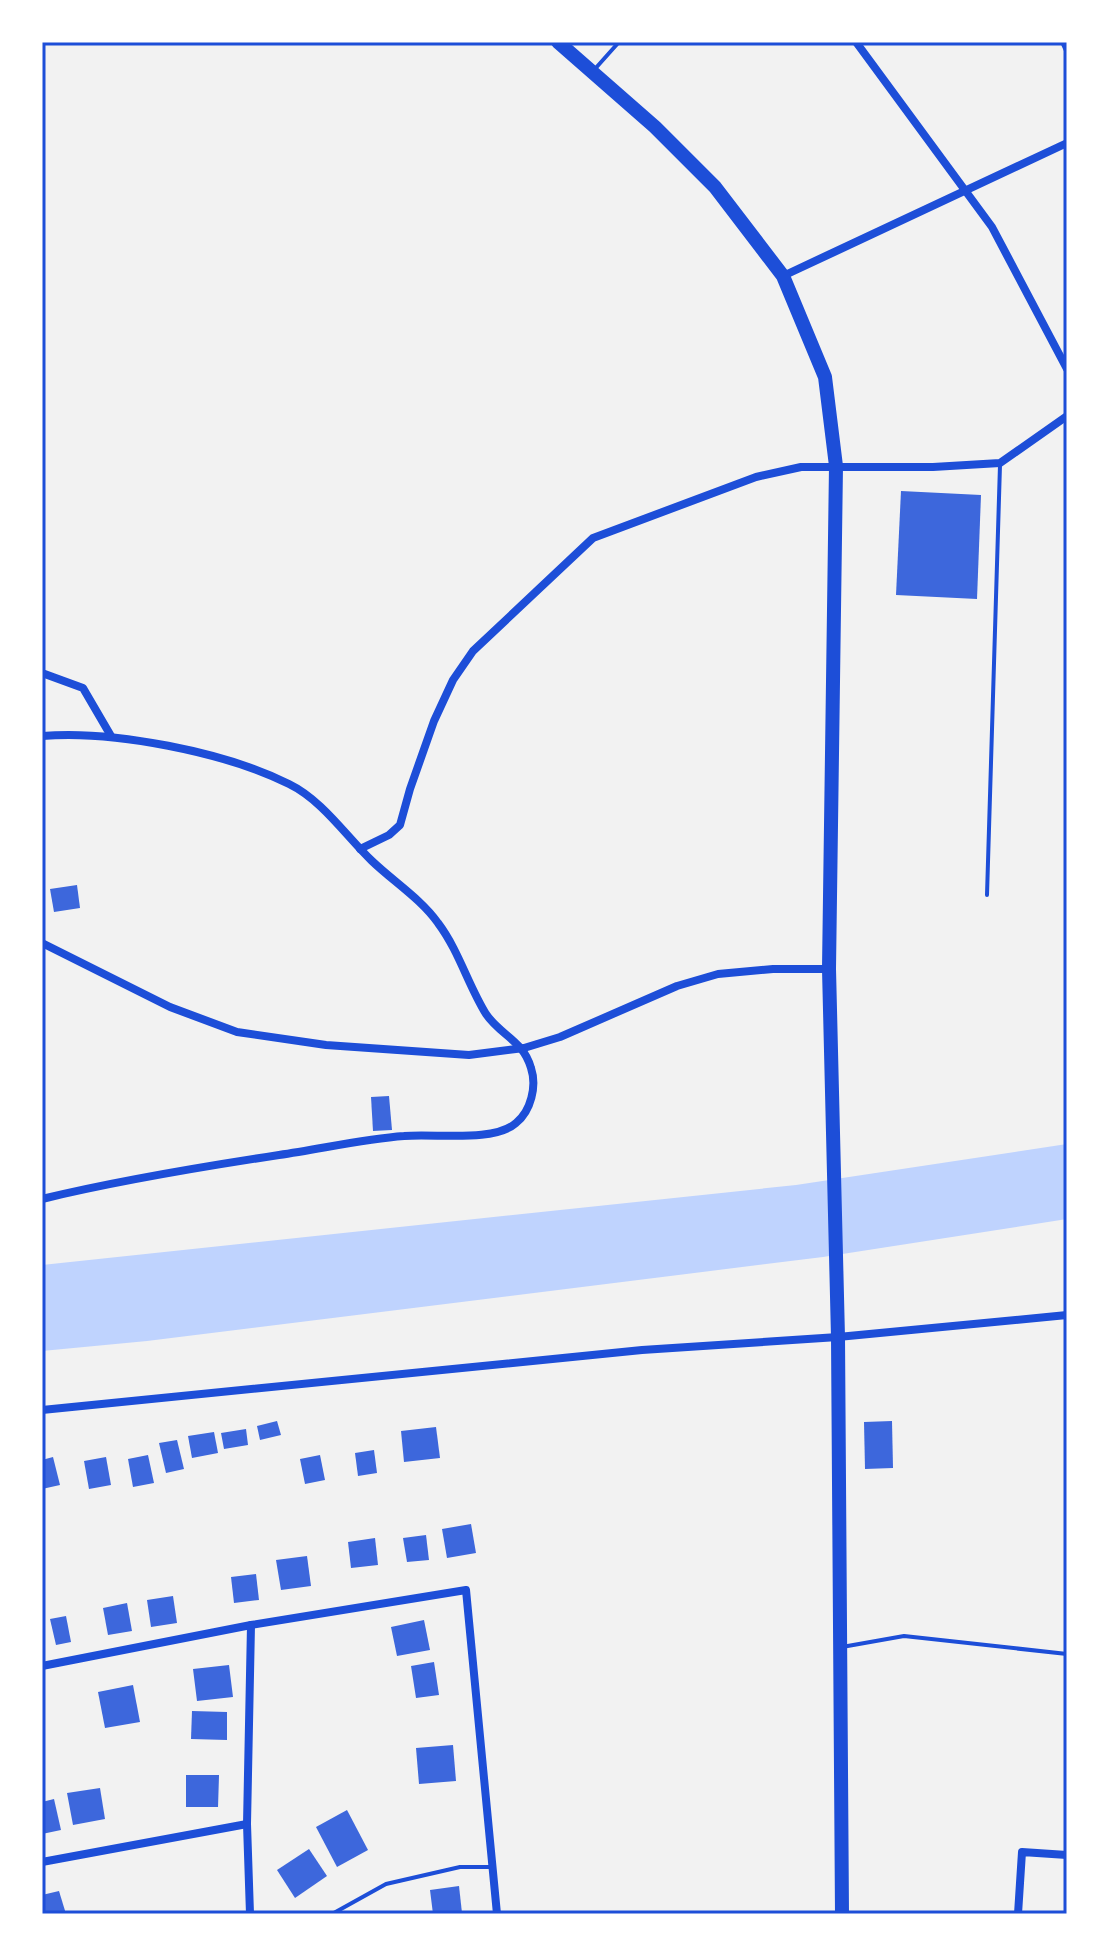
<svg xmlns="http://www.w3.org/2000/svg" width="1109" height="1956" viewBox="0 0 1109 1956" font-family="Literata,serif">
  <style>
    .water { fill: #bfd3fe }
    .building { fill: #3d67dc }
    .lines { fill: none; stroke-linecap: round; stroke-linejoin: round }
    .service { stroke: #1d4ed8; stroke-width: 4 }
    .minor { stroke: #1d4ed8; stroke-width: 8 }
    .primary { stroke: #1d4ed8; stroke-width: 14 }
    .neatline { fill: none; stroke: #1d4ed8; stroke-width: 3 }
  </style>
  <rect width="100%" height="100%" fill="#f2f2f2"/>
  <!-- water -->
  <path class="water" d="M1067 1144V1219L823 1257 147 1341 42 1351V1265L796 1185Z"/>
  <!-- building -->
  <g class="building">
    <path d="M901 491 981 495 977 599 896 595Z"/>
    <path d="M77 885 80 908 54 912 50 889Z"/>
    <path d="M389 1096 392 1130 373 1131 371 1097Z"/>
    <path d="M277 1421 281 1435 260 1440 257 1426Z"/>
    <path d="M892 1421 893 1468 865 1469 864 1422Z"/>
    <path d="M436 1427 440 1458 404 1462 401 1431Z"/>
    <path d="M246 1429 248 1445 224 1449 221 1433Z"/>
    <path d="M214 1432 218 1453 192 1458 188 1436Z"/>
    <path d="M177 1440 184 1469 166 1473 159 1443Z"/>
    <path d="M374 1450 377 1473 358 1476 355 1453Z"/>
    <path d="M148 1455 154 1483 133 1487 128 1459Z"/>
    <path d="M320 1455 325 1480 305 1484 300 1459Z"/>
    <path d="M53 1457 60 1485 42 1489V1460Z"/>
    <path d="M106 1457 111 1485 89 1489 84 1461Z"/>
    <path d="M471 1524 476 1553 447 1558 442 1529Z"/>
    <path d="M426 1535 429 1560 407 1562 403 1538Z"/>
    <path d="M375 1538 378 1565 351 1568 348 1542Z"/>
    <path d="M307 1556 311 1586 281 1590 276 1560Z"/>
    <path d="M256 1574 259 1600 234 1603 231 1577Z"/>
    <path d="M173 1596 177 1623 151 1627 147 1600Z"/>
    <path d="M127 1603 132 1631 108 1635 103 1608Z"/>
    <path d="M66 1616 71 1642 56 1645 50 1619Z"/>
    <path d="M424 1620 430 1650 397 1656 391 1627Z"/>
    <path d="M434 1662 439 1695 416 1698 411 1666Z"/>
    <path d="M229 1665 233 1697 197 1701 193 1669Z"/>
    <path d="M133 1685 140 1722 105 1728 98 1692Z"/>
    <path d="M192 1711 227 1712V1740L191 1739Z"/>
    <path d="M453 1745 456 1781 419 1784 416 1748Z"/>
    <path d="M186 1775H219L218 1807H186Z"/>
    <path d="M100 1788 105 1819 73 1825 67 1793Z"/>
    <path d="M54 1799 61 1830 42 1834V1802Z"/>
    <path d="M347 1810 368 1850 337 1867 316 1827Z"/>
    <path d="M309 1849 327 1876 295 1898 277 1870Z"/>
    <path d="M459 1886 462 1913 433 1914 430 1890Z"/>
    <path d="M59 1891 66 1914H42V1895Z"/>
  </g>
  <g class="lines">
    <!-- service -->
    <g class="service">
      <path d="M1062 42 1067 53"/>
      <path d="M594 70 619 42"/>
      <path d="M987 895 1000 465"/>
      <path d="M842 1647 904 1636 1067 1654"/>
      <path d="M332 1914 386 1884 460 1867H492"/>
    </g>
    <!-- minor -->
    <g class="minor">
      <path d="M856 42 992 227 1067 369"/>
      <path d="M783 276 1067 143"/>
      <path d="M42 673 83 688 111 736"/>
      <path d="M42 736C113 730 225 752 289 784 322 800 346 836 372 861 394 882 421 899 438 923 459 951 468 985 486 1014 501 1036 523 1040 531 1068 537 1086 531 1111 516 1123 493 1143 435 1133 404 1136 363 1139 321 1149 279 1155 200 1167 120 1180 42 1199"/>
      <path d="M360 849 389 835 400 825 410 789 434 721 453 680 473 651 593 538 756 477 801 467H933L1000 463 1067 416"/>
      <path d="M42 943 170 1007 237 1032 326 1045 469 1055 524 1048 560 1037 677 986 718 974 773 969H829"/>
      <path d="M42 1410 642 1350 838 1337 1067 1315"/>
      <path d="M42 1666 251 1625 466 1590 497 1914"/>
      <path d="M42 1862 247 1824"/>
      <path d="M250 1914 247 1824 251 1625"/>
      <path d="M1018 1914 1022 1852 1067 1855"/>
    </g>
    <!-- primary -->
    <path class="primary" d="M558 42 655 127 715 187 783 276 825 377 836 466 829 969 838 1337 842 1914"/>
  </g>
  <!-- border -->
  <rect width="1109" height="1956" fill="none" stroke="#ffffff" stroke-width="88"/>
  <rect x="44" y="44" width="1021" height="1868" class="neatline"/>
</svg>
